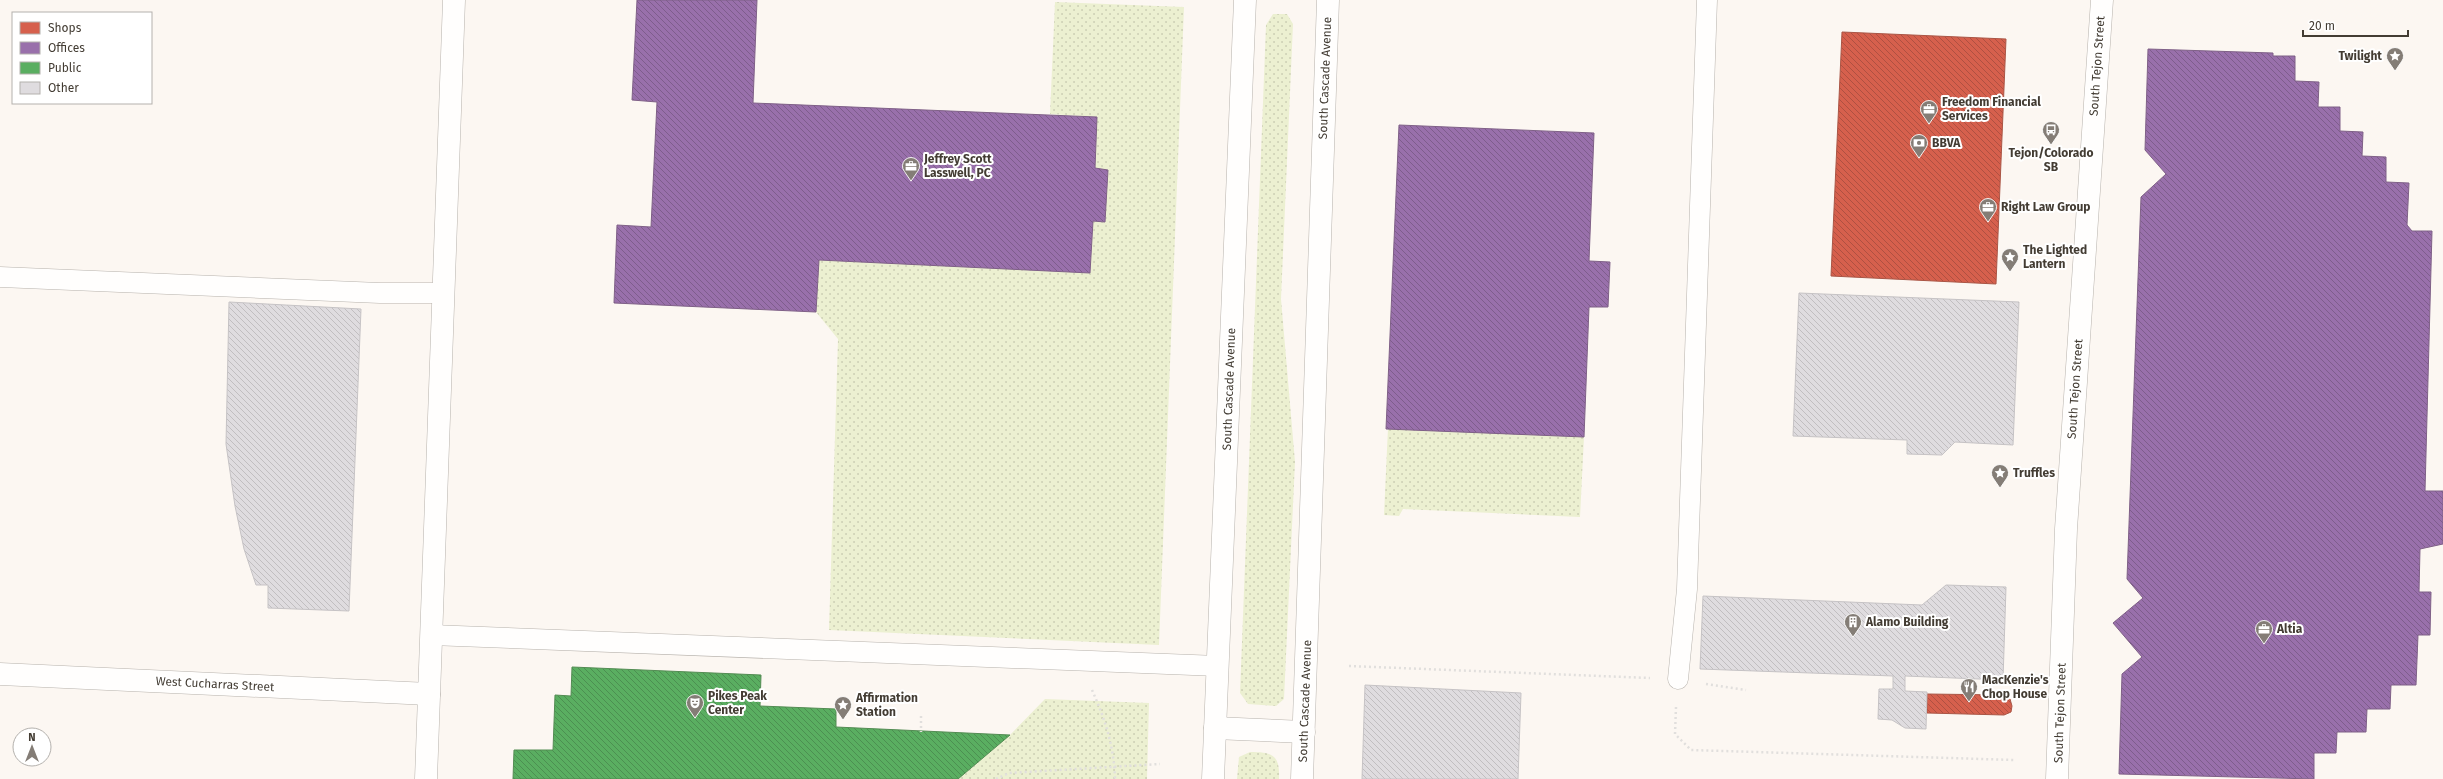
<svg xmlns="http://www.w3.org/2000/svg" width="2443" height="779" viewBox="0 0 2443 779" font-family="'Fira Sans',sans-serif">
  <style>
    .grass { fill: url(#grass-dots) }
    .shops { fill: url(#shops-back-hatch); stroke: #aa5545 }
    .offices { fill: url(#offices-back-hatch); stroke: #7f6087 }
    .public { fill: url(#public-back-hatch); stroke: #538c53 }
    .building { fill: url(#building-back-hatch); stroke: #c6c3c5 }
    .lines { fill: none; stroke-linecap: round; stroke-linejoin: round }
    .service-casing { stroke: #b7b2ac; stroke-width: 21 }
    .minor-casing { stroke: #b7b2ac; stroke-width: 23 }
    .tertiary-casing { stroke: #b7b2ac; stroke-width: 23 }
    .secondary-casing { stroke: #b7b2ac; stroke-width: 23 }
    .path { stroke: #e1dfdd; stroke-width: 2.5; stroke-dasharray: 2 3; stroke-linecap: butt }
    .service { stroke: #fffefd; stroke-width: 20 }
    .minor { stroke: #fffefd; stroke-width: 22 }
    .tertiary { stroke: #fffefd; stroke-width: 22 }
    .secondary { stroke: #fffefd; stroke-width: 22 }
    .labels { text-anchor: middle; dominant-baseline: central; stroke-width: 4; stroke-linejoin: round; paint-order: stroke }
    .poi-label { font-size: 12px; font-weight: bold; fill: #433c33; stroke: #fff; text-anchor: start }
    .street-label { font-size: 12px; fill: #433c33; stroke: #fff }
  </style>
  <defs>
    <pattern id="grass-dots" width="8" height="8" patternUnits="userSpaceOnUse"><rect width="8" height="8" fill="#ecf0d1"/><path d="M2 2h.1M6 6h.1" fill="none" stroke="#cccfb4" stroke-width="1.8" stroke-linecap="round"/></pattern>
    <pattern id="shops-back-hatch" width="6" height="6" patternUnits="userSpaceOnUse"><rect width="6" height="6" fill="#d6604d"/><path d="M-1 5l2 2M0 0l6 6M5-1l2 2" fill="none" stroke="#af5041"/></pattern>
    <pattern id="offices-back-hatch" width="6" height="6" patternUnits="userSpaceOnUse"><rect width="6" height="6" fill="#9970ab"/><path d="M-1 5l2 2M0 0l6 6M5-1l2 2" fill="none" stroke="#7e5d8c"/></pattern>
    <pattern id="public-back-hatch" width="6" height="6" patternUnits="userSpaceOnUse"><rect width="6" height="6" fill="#5aae61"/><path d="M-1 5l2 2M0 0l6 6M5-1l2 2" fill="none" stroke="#4c8f51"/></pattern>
    <pattern id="building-back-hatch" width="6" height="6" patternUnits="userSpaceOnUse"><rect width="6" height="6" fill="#dfdcdf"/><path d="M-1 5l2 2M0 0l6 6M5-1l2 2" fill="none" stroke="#c1bec0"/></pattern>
  </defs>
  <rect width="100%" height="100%" fill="#fcf7f2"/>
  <!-- grass -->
  <g class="grass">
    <path d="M1055 2 1184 7 1159 645 829 630 838 339 816 312 819 260 1090 273 1093 221 1105 222 1108 170 1095 168 1097 117 1050 114Z"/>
    <path d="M1273 14H1287L1293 24 1281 299 1295 462 1284 699 1276 706 1248 704 1240 693 1266 25Z"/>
    <path d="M1388 428 1584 437 1580 517 1403 509 1399 516 1384 515Z"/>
    <path d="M1045 699 1149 703 1147 779H958L1010 735Z"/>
    <path d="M1250 752C1273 752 1280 755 1279 779H1237L1239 757Z"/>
  </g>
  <!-- shops -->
  <g class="shops">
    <path d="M1842 32 2006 39 1996 284 1831 276Z"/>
    <path d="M1927 694 2005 695 2010 699 2012 706 2011 712 2004 715 1927 713Z"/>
  </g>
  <!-- offices -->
  <g class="offices">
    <path d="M637 0H757L753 103 1097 117 1095 168 1108 170 1105 222 1093 221 1090 273 819 260 816 312 614 303 617 225 651 227 657 102 632 100Z"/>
    <path d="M2148 49 2273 53V56H2295V81L2319 82 2318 107H2340V131L2363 132 2362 156 2386 157V182L2409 183 2407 225 2412 231H2432L2425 491H2443V544L2420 549 2419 592H2431L2430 635H2418L2416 685H2391L2390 709H2367L2366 732H2337L2336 753H2314V779L2119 774 2122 674 2142 657 2113 623 2143 598 2127 579 2141 197 2166 174 2145 150Z"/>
    <path d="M1399 125 1594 133 1589 261 1610 262 1608 307H1589L1584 437 1386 429Z"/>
  </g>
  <!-- public -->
  <path class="public" d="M572 667 761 675 760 706 836 709V727L1010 735 958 779H513L514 750H553L555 695 571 696Z"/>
  <!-- building -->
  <g class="building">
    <path d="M1799 293 2019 302 2013 445 1955 442 1942 455 1907 454V440L1793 436Z"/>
    <path d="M229 302 361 309 349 611 268 608V585H256L244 549 235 506 226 444Z"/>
    <path d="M1946 585 2006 587 2003 680 1905 676V691L1927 692 1926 729 1905 728 1892 720 1878 719 1879 689H1893V676L1700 669 1703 596 1922 605Z"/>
    <path d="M1365 685 1521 693 1518 779H1362Z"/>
  </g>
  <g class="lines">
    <defs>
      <g id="service">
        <path d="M0 277 380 293H443"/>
        <path d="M431 635 1218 666"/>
        <path d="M1678 679 1687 589 1707 0"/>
      </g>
      <g id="minor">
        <path d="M0 674 429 694"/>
        <path d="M1215 728 1304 732"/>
        <path d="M426 779 454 0"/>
      </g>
      <path id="tertiary" d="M2057 779 2066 529 2102 0"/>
      <g id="secondary">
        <path d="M1213 779 1245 0"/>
        <path d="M1302 779 1328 0"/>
      </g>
    </defs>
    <!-- service casing -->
    <use href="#service" class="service-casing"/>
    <!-- minor casing -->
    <use href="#minor" class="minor-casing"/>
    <!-- tertiary casing -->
    <use href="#tertiary" class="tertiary-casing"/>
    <!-- secondary casing -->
    <use href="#secondary" class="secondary-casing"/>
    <!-- path -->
    <g class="path">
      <path d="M1349 666 1650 678"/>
      <path d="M1706 684 1746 690"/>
      <path d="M1092 690C1105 719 1114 746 1115 779"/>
      <path d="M1676 707 1675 734 1691 750 2014 760"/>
      <path d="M921 716V732"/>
      <path d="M996 779 1009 773 1160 764"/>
    </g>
    <!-- service -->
    <use href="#service" class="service"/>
    <!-- minor -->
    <use href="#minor" class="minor"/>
    <!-- tertiary -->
    <use href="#tertiary" class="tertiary"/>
    <!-- secondary -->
    <use href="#secondary" class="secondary"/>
  </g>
  <!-- icons -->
  <defs>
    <symbol id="sight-pin" viewBox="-11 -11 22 30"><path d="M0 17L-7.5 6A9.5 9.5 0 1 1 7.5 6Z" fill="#847d76" stroke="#fff"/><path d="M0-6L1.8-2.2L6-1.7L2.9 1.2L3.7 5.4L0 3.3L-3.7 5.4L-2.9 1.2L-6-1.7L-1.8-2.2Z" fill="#fff"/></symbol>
    <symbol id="office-pin" viewBox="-11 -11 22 30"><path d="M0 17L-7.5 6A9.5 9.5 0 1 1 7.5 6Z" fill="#847d76" stroke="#fff"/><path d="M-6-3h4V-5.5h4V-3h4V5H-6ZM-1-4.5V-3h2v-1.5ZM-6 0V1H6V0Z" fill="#fff"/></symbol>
    <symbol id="bus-pin" viewBox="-11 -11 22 30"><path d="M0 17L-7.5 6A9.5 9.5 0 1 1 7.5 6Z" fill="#847d76" stroke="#fff"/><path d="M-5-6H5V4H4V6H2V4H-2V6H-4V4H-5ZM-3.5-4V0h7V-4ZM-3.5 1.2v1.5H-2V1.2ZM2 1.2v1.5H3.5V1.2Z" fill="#fff"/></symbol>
    <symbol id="bank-pin" viewBox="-11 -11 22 30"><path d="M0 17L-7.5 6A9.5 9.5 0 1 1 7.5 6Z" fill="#847d76" stroke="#fff"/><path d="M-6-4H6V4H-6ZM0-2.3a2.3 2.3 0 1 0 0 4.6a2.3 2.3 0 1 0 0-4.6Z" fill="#fff"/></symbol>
    <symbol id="building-pin" viewBox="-11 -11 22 30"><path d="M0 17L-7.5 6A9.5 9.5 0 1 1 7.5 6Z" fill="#847d76" stroke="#fff"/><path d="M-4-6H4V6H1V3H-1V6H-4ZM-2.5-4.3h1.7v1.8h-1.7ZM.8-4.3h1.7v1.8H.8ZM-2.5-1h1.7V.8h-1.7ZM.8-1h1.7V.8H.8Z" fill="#fff"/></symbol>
    <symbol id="restaurant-pin" viewBox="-11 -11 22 30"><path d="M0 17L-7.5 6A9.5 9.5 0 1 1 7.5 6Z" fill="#847d76" stroke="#fff"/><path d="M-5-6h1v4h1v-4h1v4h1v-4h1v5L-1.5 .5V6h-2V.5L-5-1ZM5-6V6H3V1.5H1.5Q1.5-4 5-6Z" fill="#fff"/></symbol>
    <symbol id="theatre-pin" viewBox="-11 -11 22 30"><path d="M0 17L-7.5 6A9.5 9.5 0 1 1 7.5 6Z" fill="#847d76" stroke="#fff"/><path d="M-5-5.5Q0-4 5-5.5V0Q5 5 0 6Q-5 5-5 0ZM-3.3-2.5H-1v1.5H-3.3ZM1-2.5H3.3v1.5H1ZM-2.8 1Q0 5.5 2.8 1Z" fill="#fff"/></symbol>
  </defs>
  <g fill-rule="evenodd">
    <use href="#sight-pin" x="2385" y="46" width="20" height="27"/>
    <use href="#office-pin" x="1919" y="99" width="20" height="27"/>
    <use href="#bus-pin" x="2041" y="120" width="20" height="27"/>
    <use href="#bank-pin" x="1909" y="133" width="20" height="27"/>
    <use href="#office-pin" x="901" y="156" width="20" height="27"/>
    <use href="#office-pin" x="1978" y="197" width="20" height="27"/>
    <use href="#sight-pin" x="2000" y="247" width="20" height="27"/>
    <use href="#sight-pin" x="1990" y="463" width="20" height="27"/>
    <use href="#building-pin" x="1843" y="612" width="20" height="27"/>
    <use href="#office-pin" x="2254" y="619" width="20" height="27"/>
    <use href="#restaurant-pin" x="1959" y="677" width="20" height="27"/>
    <use href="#theatre-pin" x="685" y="693" width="20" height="27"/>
    <use href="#sight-pin" x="833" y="695" width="20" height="27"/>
  </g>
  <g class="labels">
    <!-- poi labels -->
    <g class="poi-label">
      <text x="2382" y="56" text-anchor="end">Twilight</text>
      <text x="1942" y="102">Freedom Financial<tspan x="1942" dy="14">Services</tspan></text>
      <text x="1932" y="143">BBVA</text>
      <text x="2051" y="153" text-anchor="middle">Tejon/Colorado<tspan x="2051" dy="14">SB</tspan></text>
      <text x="924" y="159">Jeffrey Scott<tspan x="924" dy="14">Lasswell, PC</tspan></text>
      <text x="2001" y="207">Right Law Group</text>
      <text x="2023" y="250">The Lighted<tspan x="2023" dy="14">Lantern</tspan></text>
      <text x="2013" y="473">Truffles</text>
      <text x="1866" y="622">Alamo Building</text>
      <text x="2277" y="629">Altia</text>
      <text x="1982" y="680">MacKenzie's<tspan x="1982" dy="14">Chop House</tspan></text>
      <text x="708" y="696">Pikes Peak<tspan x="708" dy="14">Center</tspan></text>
      <text x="856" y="698">Affirmation<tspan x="856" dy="14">Station</tspan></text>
    </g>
    <!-- street labels -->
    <g class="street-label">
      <text transform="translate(2097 66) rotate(-86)">South Tejon Street</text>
      <text transform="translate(1325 78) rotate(-88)">South Cascade Avenue</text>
      <text transform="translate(1229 389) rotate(-88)">South Cascade Avenue</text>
      <text transform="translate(2075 389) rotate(-86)">South Tejon Street</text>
      <text transform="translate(215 684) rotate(3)">West Cucharras Street</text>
      <text transform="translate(1305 701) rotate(-88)">South Cascade Avenue</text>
      <text transform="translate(2060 713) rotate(-88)">South Tejon Street</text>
    </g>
  </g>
  <!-- legend -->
  <rect x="12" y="12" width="140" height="92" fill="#ffffff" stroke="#b4b1ad"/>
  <rect x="20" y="22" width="20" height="12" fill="#d6604d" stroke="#b4b1ad"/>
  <text x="48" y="32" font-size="12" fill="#433c33">Shops</text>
  <rect x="20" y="42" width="20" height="12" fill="#9970ab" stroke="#b4b1ad"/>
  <text x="48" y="52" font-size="12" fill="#433c33">Offices</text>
  <rect x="20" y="62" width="20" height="12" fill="#5aae61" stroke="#b4b1ad"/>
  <text x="48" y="72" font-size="12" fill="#433c33">Public</text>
  <rect x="20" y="82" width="20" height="12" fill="#dfdcdf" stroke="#b4b1ad"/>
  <text x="48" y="92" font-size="12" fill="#433c33">Other</text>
  <!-- north arrow -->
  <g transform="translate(32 747)"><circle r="19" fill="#ffffff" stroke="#b4b1ad"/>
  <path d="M0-3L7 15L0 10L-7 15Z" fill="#847d76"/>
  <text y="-6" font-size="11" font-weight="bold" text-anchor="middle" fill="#433c33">N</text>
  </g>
  <!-- scale -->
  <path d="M2303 30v6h105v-6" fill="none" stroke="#433c33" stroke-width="2"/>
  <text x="2309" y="30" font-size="12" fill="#433c33" stroke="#ffffff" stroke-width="3" paint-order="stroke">20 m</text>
</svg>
